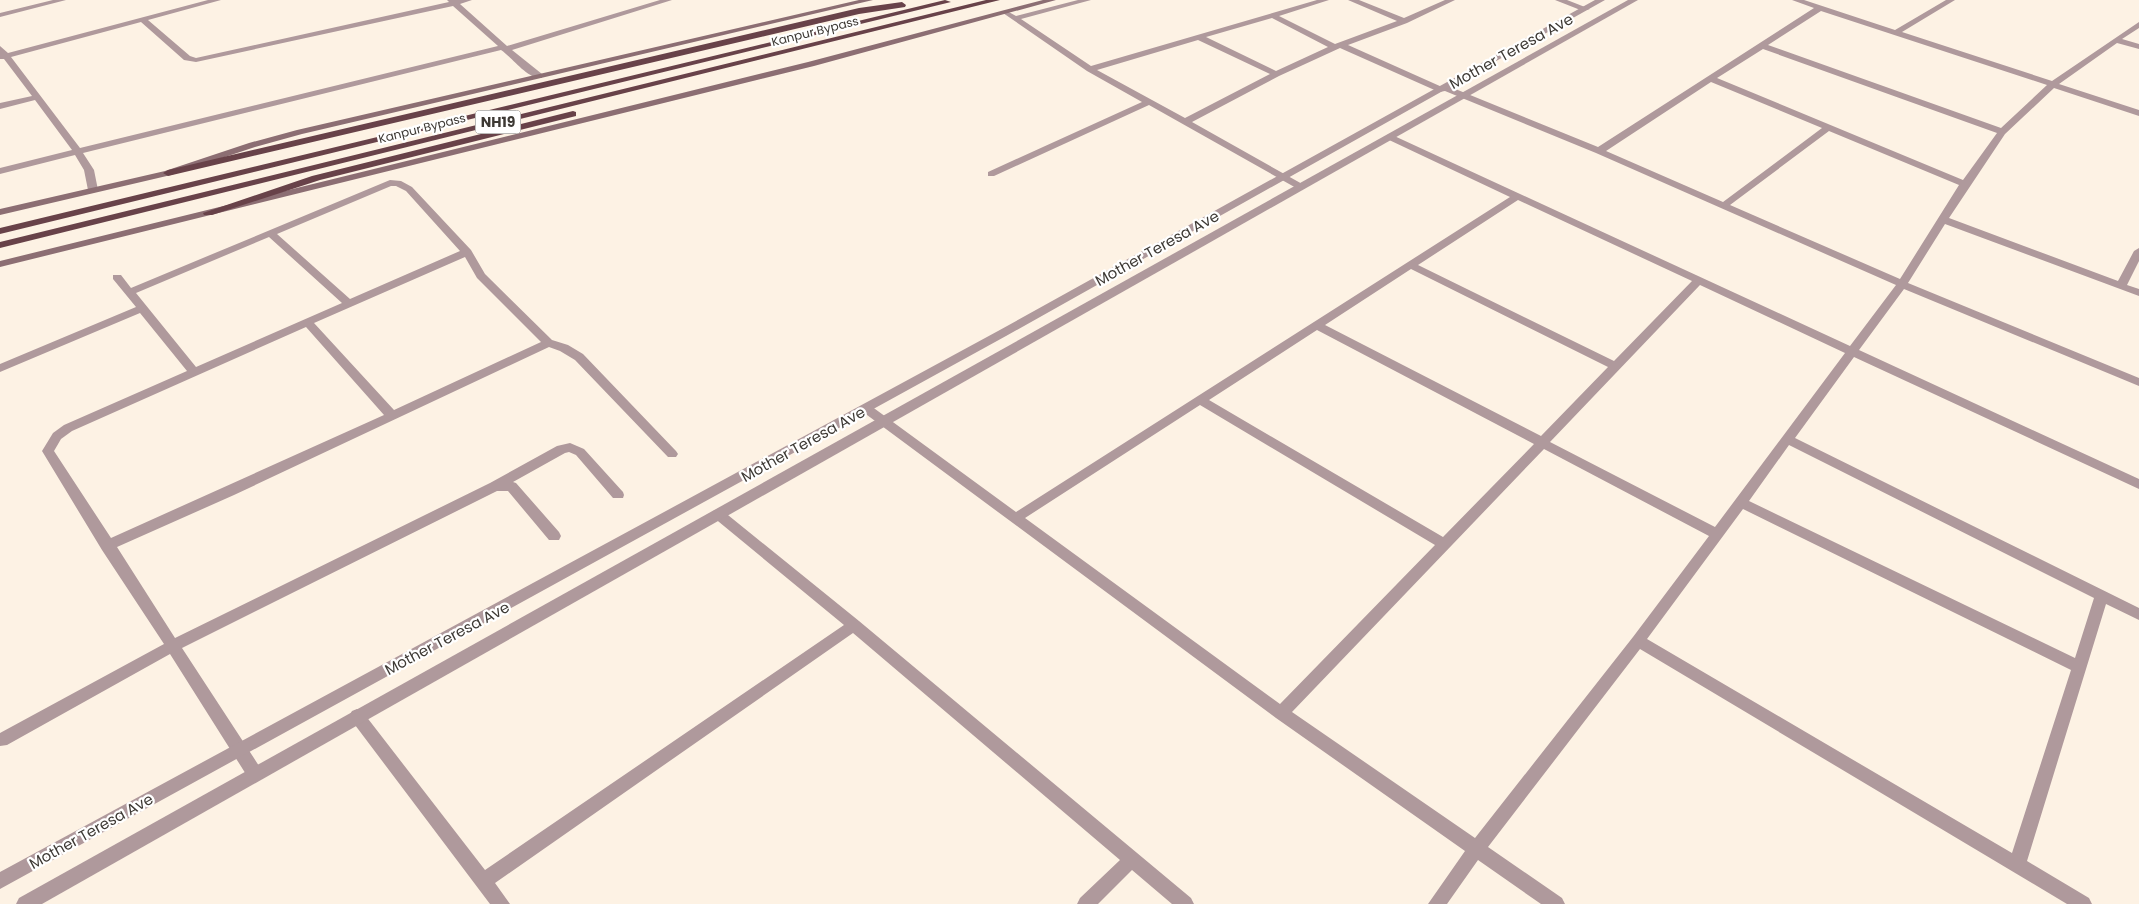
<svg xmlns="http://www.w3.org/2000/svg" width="2139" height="904" viewBox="0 0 2139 904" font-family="Poppins,sans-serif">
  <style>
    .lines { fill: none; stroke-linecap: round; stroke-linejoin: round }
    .minor { fill: #af999c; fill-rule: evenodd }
    .tertiary { fill: #af999c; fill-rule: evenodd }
    .secondary { fill: #8c6e73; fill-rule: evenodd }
    .trunk { fill: #684249; fill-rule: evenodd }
    .labels { text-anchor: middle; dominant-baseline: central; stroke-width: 4.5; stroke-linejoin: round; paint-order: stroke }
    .far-street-label { font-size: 12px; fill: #3d3934; stroke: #fff }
    .shield { fill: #fff; stroke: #777471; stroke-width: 1 }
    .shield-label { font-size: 14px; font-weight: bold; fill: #3d3934 }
    .street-label { font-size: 15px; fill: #3d3934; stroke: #fff }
  </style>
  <rect width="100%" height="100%" fill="#fdf2e4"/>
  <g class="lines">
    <!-- minor -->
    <g class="minor">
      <path d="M53 0H66L0 17V13Z"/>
      <path d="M208 0H221L148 20 190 56 196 58 449 2 447 0H472L460 4 507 46 660 0H672L512 50 542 74V78C527 79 513 58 501 50L83 153 94 170 98 190 93 193 88 190 84 170 75 155 0 174V168L72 150 35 100 0 109V103L32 96 4 59H0V46L8 53ZM453 6 498 46 80 148 11 57 141 22 184 60 196 62Z"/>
      <path d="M1078 0H1091L1021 19 1091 66 1317 0H1329L1279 16 1335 44 1397 21 1348 0H1359L1404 18 1445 0H1455L1407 23 1348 45 1442 87 1448 86 1598 147 1814 8 1792 0H1804L1895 30 1946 0H1955L1902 32 2052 81 2139 22V28L2122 39 2139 44V49L2117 43 2059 84 2139 110V116L2054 88 2005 134 1949 218 2118 281 2134 251 2139 248V261L2127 285 2139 289V296L1945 224 1908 283 2139 378V386L1904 289 1859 350 2139 479V489L1854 357 1795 438 2139 608V620L2106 604 2027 861 2089 898 2092 904H2067L1640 649 1488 847 1562 898 1565 904H1541L1478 860 1447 904H1428L1465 851 1276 718 863 412 861 409 863 406H871L1016 512 1510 197 1387 139V135L1390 134 1850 346 1896 285 1596 153 1445 91 1439 92 1340 48 1279 76 1192 122 1304 185V189H1298L1149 105 994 176H988V172L1142 102 1087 71 1003 13 1007 11 1016 16ZM1821 11 2047 85 2001 128 1768 45ZM1272 18 1328 47 1276 71 1206 37ZM1198 40 1270 74 1185 118 1097 70ZM1763 49 1997 133 1963 180 1717 78ZM1711 82 1822 128 1723 202 1606 151ZM1829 131 1959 185 1900 279 1730 205ZM1518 200 1692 281 1614 361 1418 265ZM1411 269 1608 367 1541 436 1325 325ZM1700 285 1845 353 1715 527 1550 442ZM1317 330 1534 444 1443 537 1209 400ZM1200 405 1435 545 1280 704 1025 518ZM1789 445 2094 598 2075 658 1749 501ZM1544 449 1709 536 1633 637 1475 838 1292 712ZM1743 509 2071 670 2012 853 1647 639Z"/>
      <path d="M1555 0H1567L1590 9 1583 11Z"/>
      <path d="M390 180 401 181 412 187 471 250 485 274 552 340 568 345 583 354 676 451 678 454 676 457H668L575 360 560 351 549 347 234 495 117 547 175 638 490 483 557 446 570 443 584 449 623 492 624 495 623 498H613L576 455 569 452 565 453 513 482 516 483 559 532 561 536 559 540H549L508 491H497L182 648 261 769 263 774 261 779 255 781 249 779 170 654 7 745 0 746V733L164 644 102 550 42 451 53 433 64 425 187 371 140 313 0 372V364L136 307 113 279V275H121L131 288ZM391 186H396L406 191 460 251 350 299 277 234ZM269 237 342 303 196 367 136 293ZM465 257 477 278 541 342 394 410 314 323ZM306 327 384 415 111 538 54 451 61 439 72 431Z"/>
      <path d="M718 509 723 511 859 621 1191 898 1194 904H1172L1132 870 1098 904H1077L1080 898 1120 860 853 633 495 883 510 904H490L352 721 349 716 352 711 357 709 362 711 485 870 844 625 713 517 711 514 713 511Z"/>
    </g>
    <!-- tertiary -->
    <g class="tertiary">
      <path d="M1595 0H1605L1006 336 0 889V872L998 331Z"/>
      <path d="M1628 0H1638L42 904H16L19 898Z"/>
    </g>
    <!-- secondary -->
    <g class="secondary">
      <path d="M859 0H873L302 134 255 147 171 175 0 215V209L165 171 249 143 297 130Z"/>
      <path d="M1043 0H1056L814 66 0 267V261L808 62Z"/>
    </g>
    <!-- trunk -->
    <g class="trunk">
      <path d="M945 0 951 2 0 234V228Z"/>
      <path d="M986 0H1000L0 248V242Z"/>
      <path d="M902 2 906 5 905 7 859 14 168 176 163 173 168 170 859 8Z"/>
      <path d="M573 111 576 112V116L320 180 212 215H204L203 213 312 176Z"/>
    </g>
  </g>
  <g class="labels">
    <!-- far-street labels -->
    <g class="far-street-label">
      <text transform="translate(815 31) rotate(-14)">Kanpur Bypass</text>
      <text transform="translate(422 128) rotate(-14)">Kanpur Bypass</text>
    </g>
    <!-- shield labels -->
    <rect class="shield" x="475.5" y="110.5" width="45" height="23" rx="4"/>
    <g class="shield-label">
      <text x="498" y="122">NH19</text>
    </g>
    <!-- street labels -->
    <g class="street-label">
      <text transform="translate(1511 51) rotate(-29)">Mother Teresa Ave</text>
      <text transform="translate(1157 248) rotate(-29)">Mother Teresa Ave</text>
      <text transform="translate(803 444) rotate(-29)">Mother Teresa Ave</text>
      <text transform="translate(447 638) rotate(-28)">Mother Teresa Ave</text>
      <text transform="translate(91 831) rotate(-29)">Mother Teresa Ave</text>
    </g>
  </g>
</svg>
